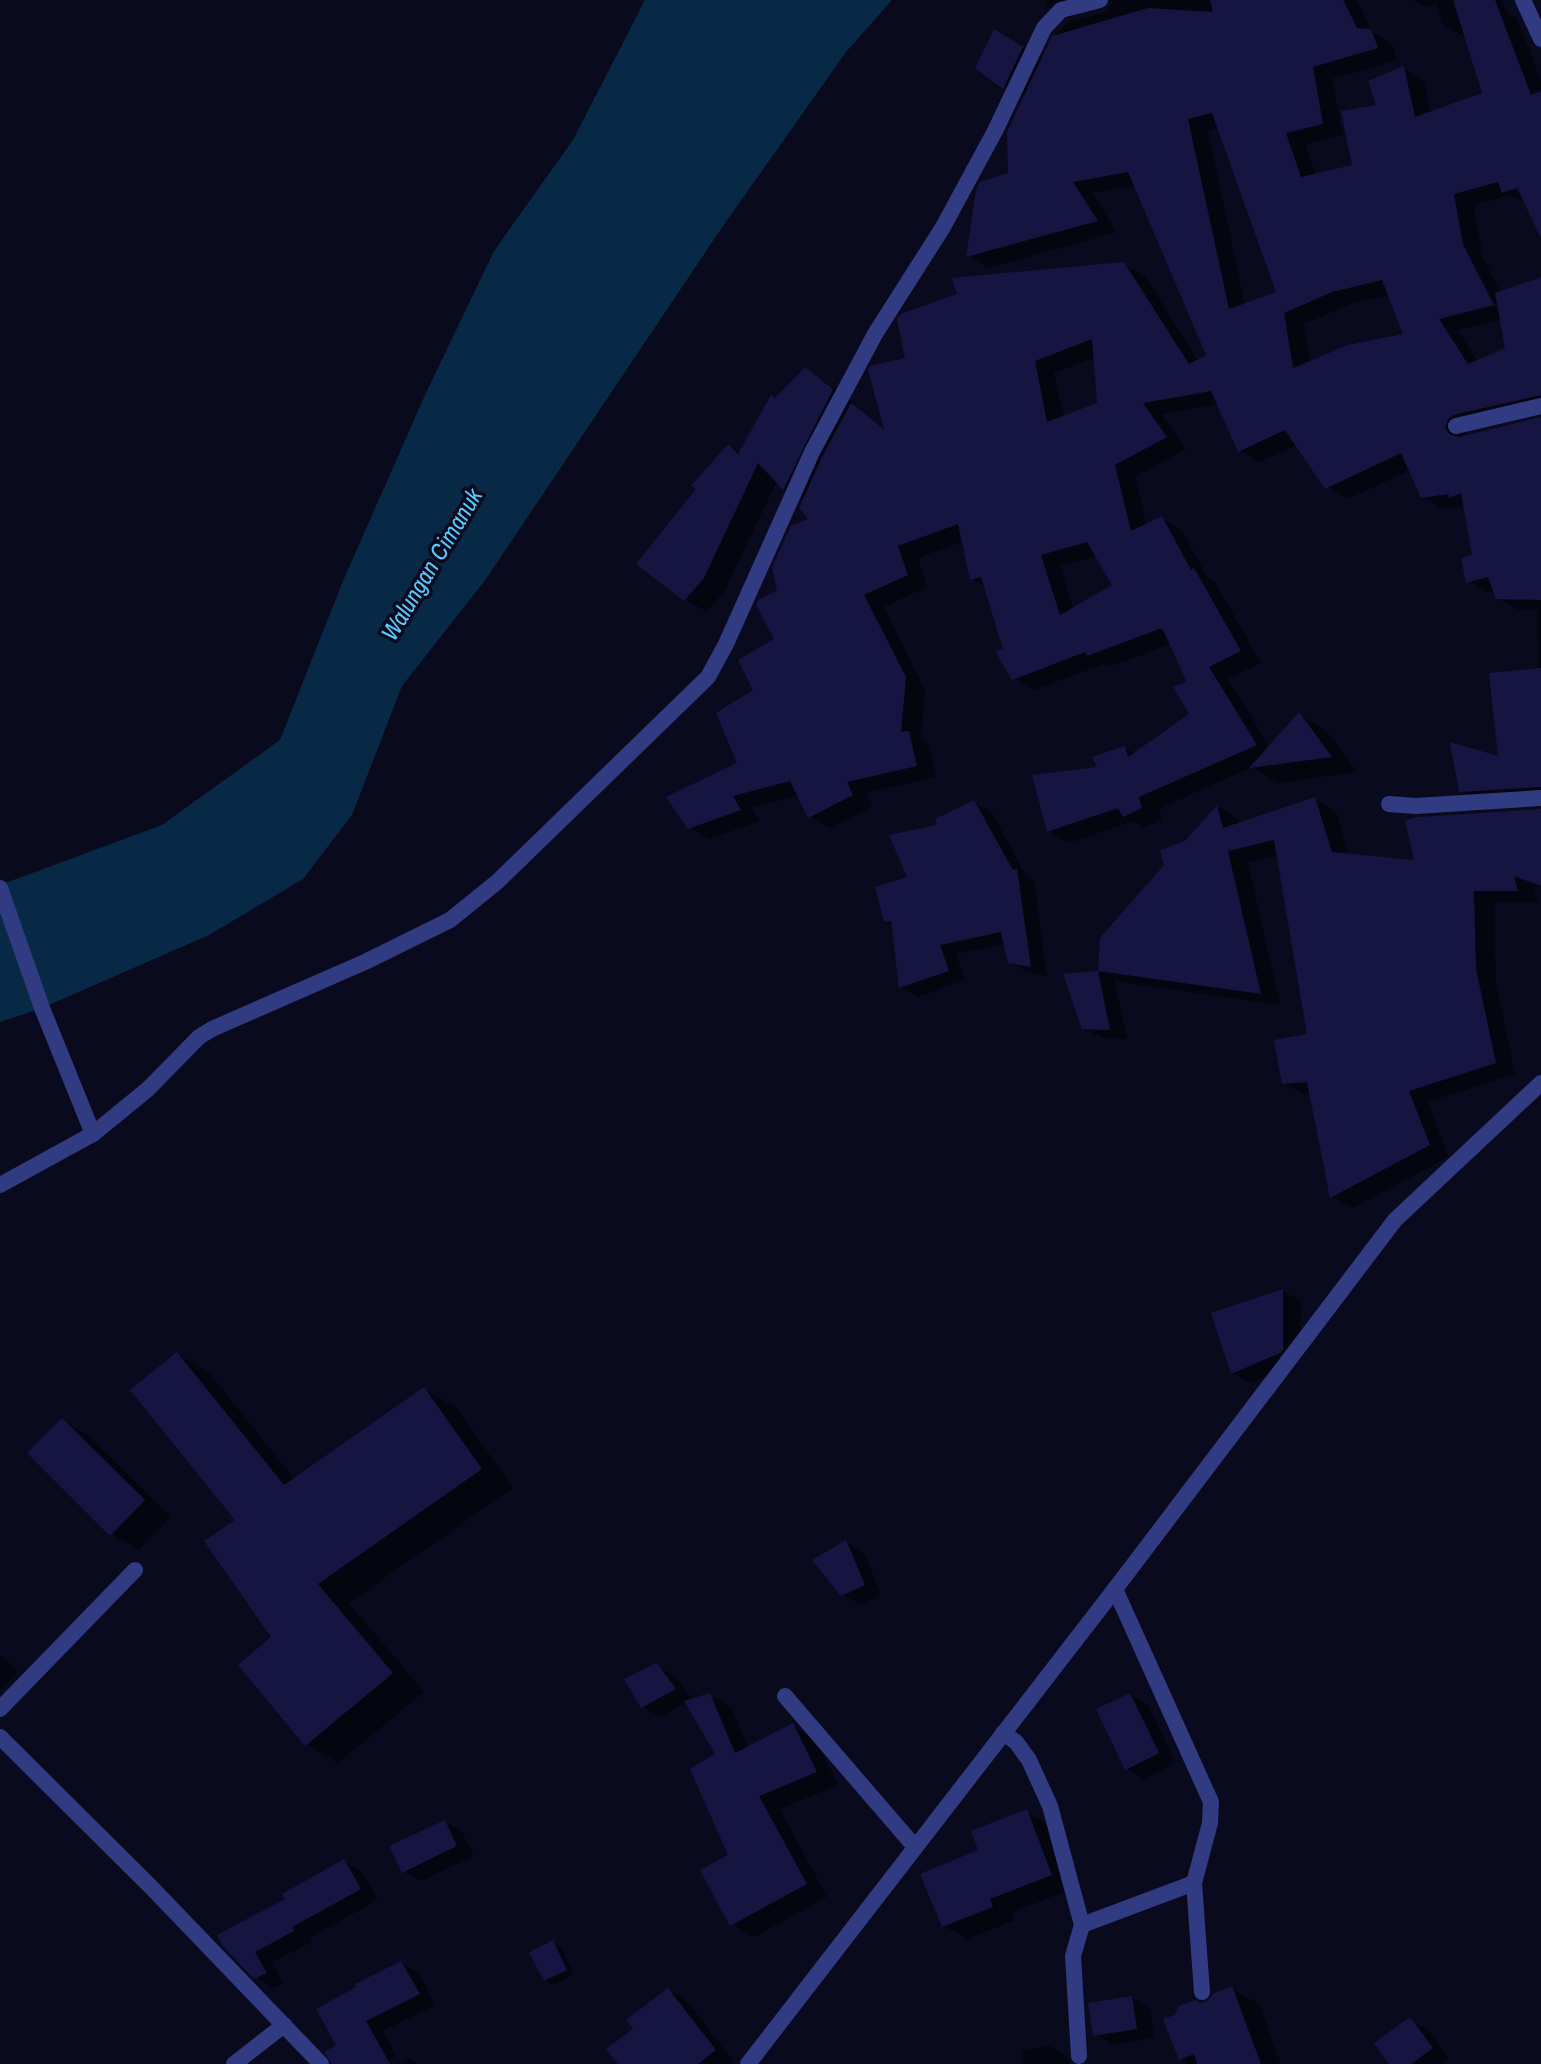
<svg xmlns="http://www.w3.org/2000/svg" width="1541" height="2064" viewBox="0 0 1541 2064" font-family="'Archivo Narrow',sans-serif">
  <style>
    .water { fill: #082945 }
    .shadow { fill: #0007; fill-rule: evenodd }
    .building { fill: #161541; fill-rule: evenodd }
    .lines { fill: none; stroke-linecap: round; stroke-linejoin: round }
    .lane { stroke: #313b82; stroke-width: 16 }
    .street { stroke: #313b82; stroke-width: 16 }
    .labels { text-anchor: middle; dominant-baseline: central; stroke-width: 7; stroke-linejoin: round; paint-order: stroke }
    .water-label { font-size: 24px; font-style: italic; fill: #56ccff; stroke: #0a0a1f }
  </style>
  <rect width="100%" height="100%" fill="#0a0a1f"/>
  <!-- water -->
  <path class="water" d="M645 0H892L846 52 725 223 486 579 402 686 352 815 303 879 209 935 42 1008 0 1022V885L162 825 280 740 343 581 425 395 494 251 573 140Z"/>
  <!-- shadow -->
  <g class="shadow">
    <path d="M1046 0H1357L1372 32 1392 43 1398 60 1332 79 1343 135 1306 144 1316 176 1355 166 1379 106 1404 68 1424 80 1431 113 1484 94 1466 34 1463 36 1443 24 1437 4 1425 7 1413 0H1501L1510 14 1517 18 1541 80V233L1527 203 1510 195 1474 205 1483 258 1501 293 1541 277V411L1474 426 1461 438 1541 419V799L1482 803 1461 791 1500 759 1539 670 1537 610H1518L1497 598 1495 591 1488 593 1467 581 1474 556 1465 506 1443 509 1422 497 1411 470 1347 499 1327 487 1297 445 1260 462 1239 450 1219 404 1161 414 1186 449 1135 477 1147 526 1162 519 1182 531 1208 578 1215 582 1261 663 1228 679 1270 747 1299 715 1326 730 1357 772 1278 783 1252 767 1159 809 1162 819 1145 828 1133 821 1069 843 1049 831 1100 768 1125 748 1135 754 1191 714 1190 683 1171 644 1109 667 1104 664 1034 690 1014 678 986 587 971 579 964 541 918 558 927 587 884 607 925 690 921 740 929 745 936 777 866 793 872 807 830 828 809 816 799 795 752 808 760 821 710 839 689 827 739 764 756 691 777 640 779 592 812 519 804 501 784 489 777 481 725 590 707 612 685 599 699 488 729 446 740 453 775 400 806 370 827 383 854 403 852 406 886 429 908 359 1124 264 1145 276 1198 361 1208 356 1136 185 1092 193 1117 232 989 268 969 256 978 190 1010 174 1025 99 978 67 1024 47 1044 58 1054 37 1068 22 1104 12 1114 1 1079 10 1069 19 1049 8ZM1219 127 1278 293 1245 305 1208 131ZM1390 295 1405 335 1310 363 1304 324 1353 303ZM1486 298 1500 306V310L1484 301ZM1502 319 1514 346 1478 362 1458 330ZM1095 357 1099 404 1064 418 1054 373ZM1098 556 1115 586 1074 609 1060 566Z"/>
    <path d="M1315 799 1336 811 1349 856 1417 862 1541 811V889L1532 886 1538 902H1494L1496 982 1515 1074 1428 1102 1449 1157 1353 1208 1332 1196 1312 1094 1304 1095 1284 1083 1309 1035 1279 855 1248 862 1280 1005 1120 982 1114 978 1127 1039 1102 1038 1083 1028 1066 976 1100 973 1102 939 1218 807 1238 819 1239 825Z"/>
    <path d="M974 802 992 813 1027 877 1034 881 1047 976 1027 972 1009 961 1005 944 956 954 965 980 918 997 901 987 894 925 886 921 940 827Z"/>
    <path d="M1283 1291 1301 1301 1300 1360 1250 1383 1232 1373 1214 1314Z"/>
    <path d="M177 1354 209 1373 295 1480 424 1389 457 1408 513 1488 349 1603 424 1692 338 1763 306 1744 237 1520Z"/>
    <path d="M63 1421 90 1436 171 1517 139 1550 112 1534Z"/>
    <path d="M846 1542 864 1552 881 1595 861 1605 842 1594Z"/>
    <path d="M0 1654 18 1671 0 1691Z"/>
    <path d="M657 1666 675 1676 693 1700 710 1695 732 1708 748 1748 793 1725 815 1738 838 1785 780 1809 827 1897 754 1937 732 1924 731 1856 718 1755 687 1702 660 1717 643 1707Z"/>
    <path d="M1130 1695 1148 1705 1176 1763 1144 1779 1126 1768Z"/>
    <path d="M1027 1812 1050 1825 1075 1888 1012 1912 1015 1920 967 1939 944 1926 981 1851Z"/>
    <path d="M445 1822 462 1832 474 1856 421 1881 403 1871Z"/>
    <path d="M344 1862 362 1872 378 1900 309 1938 311 1942 272 1962 283 1983 274 1988 256 1977 219 1936 288 1900Z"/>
    <path d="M553 1943 561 1947 574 1974 553 1985 545 1980Z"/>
    <path d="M401 1963 419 1974 436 2005 383 2031 396 2056 382 2064H351L319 2010Z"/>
    <path d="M1232 1989 1259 2004 1281 2064H1189L1180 2059 1202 2005Z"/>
    <path d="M668 1990 686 2000 733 2061 729 2064H620L636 2029Z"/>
    <path d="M1132 1998 1150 2008 1154 2038 1113 2045 1095 2034Z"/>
    <path d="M1410 2020 1428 2030 1449 2059 1442 2064H1392Z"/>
    <path d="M1050 2046 1068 2057 1069 2064H1024L1022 2051Z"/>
    <path d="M409 2059 417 2064H399Z"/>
  </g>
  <!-- building -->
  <g class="building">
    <path d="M1210 0H1343L1357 28 1371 29 1378 48 1313 67 1323 124 1286 133 1301 177 1352 165 1341 111 1376 105 1368 81 1404 66 1415 117 1482 93 1453 0H1495L1531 95 1541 91V238L1517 188 1502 193 1498 182 1454 194 1463 244 1494 305 1439 319 1468 364 1505 348 1495 293 1541 277V395L1453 415 1448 419 1445 428 1449 434 1459 437 1541 417V600L1496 599 1488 577 1466 583 1461 558 1472 555 1461 493 1449 498 1448 494 1421 498 1401 453 1325 489 1285 430 1238 452 1211 391 1143 403 1167 437 1115 465 1131 531 1162 516 1191 570 1194 568 1241 651 1209 667 1257 745 1139 797 1142 808 1123 817 1118 808 1047 832 1032 775 1097 767 1092 757 1125 746 1128 757 1189 714 1173 687 1187 682 1162 628 1087 656 1085 652 1012 680 995 651 1003 649 981 577 970 580 958 524 898 546 908 575 864 595 906 677 901 732 909 731 917 766 847 782 853 795 808 818 790 781 733 796 741 810 688 829 666 797 737 763 716 713 753 690 738 660 774 639 756 605 758 600 777 591 772 567 791 526 808 519 799 508 822 457 851 403 884 429 868 370 870 366 905 358 897 319 901 314 957 294 952 278 1124 262 1189 364 1206 355 1128 172 1073 182 1098 221 966 257 976 190 980 182 1008 173 1007 132 1052 36 1148 8 1213 12ZM1212 113 1276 292 1229 309 1188 119ZM1382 280 1403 334 1348 345 1293 368 1284 313 1332 292ZM1092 339 1097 403 1047 422 1035 361ZM1087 542 1112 585 1060 615 1041 555Z"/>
    <path d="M994 29 1021 46 1024 45 1003 89 975 68Z"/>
    <path d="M805 367 833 389 783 490 758 463 704 578 684 601 636 564 696 489 691 486 728 444 738 454 771 395 775 398Z"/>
    <path d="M1541 668V787L1459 792 1450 742 1498 756 1489 673Z"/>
    <path d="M1299 712 1332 757 1249 768Z"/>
    <path d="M1315 797 1332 852 1414 860 1405 820 1418 817 1541 809V886L1514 876 1518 891H1474L1476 969 1496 1063 1409 1091 1430 1145 1330 1198 1307 1082 1282 1084 1274 1040 1307 1034 1274 840 1228 851 1261 994 1098 971 1100 938 1164 865 1160 850 1185 841 1217 805 1223 828Z"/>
    <path d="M974 800 1013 870 1017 869 1031 967 1008 963 1001 932 940 945 949 971 899 988 891 921 884 922 875 887 907 877 889 835 937 825 935 819Z"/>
    <path d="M1098 971 1110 1030 1082 1029 1063 974Z"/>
    <path d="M1283 1289V1350L1280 1353 1231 1374 1211 1313Z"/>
    <path d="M177 1352 284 1485 424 1387 482 1469 318 1584 393 1673 305 1746 238 1665 271 1637 204 1541 235 1520 130 1390Z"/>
    <path d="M62 1418 145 1500 110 1536 27 1453Z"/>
    <path d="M846 1540 865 1585 841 1596 812 1560Z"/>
    <path d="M657 1663 676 1689 641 1708 624 1679Z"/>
    <path d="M710 1693 735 1753 793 1723 817 1772 759 1796 807 1884 730 1926 700 1870 728 1855 690 1769 715 1754 684 1701Z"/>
    <path d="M1130 1693 1159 1753 1125 1770 1096 1709Z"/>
    <path d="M1027 1809 1052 1875 990 1899 993 1907 942 1927 920 1874 978 1850 971 1831Z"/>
    <path d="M445 1820 457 1846 402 1873 389 1846Z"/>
    <path d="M344 1859 361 1889 292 1927 294 1931 255 1952 267 1973 254 1979 222 1945 217 1935 285 1899 282 1894Z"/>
    <path d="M553 1940 567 1970 544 1981 529 1952Z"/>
    <path d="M401 1961 420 1994 366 2021 390 2064H332L324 2052 336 2045 316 2009 356 1987 355 1984Z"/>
    <path d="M1232 1986 1261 2064H1197L1194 2054 1179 2060 1163 2019 1175 2015 1179 2006 1195 2000 1202 2003 1207 2001 1213 1994Z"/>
    <path d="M668 1988 716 2050 698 2064H618L606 2049 633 2029 626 2020Z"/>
    <path d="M1132 1996 1137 2029 1093 2036 1088 2003Z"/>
    <path d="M1410 2017 1433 2048 1411 2064H1389L1374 2043Z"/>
  </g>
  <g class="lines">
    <!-- lane -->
    <g class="lane">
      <path d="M1115 1589 1211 1802 1210 1823 1194 1883 1202 1992"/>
      <path d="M0 1709 135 1570"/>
      <path d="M1003 1733 1016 1742 1029 1760 1050 1806 1082 1925 1073 1956 1079 2056"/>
      <path d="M1082 1925 1194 1883"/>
    </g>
    <!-- street -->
    <g class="street">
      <path d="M1523 0 1541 39"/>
      <path d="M1456 426 1541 406"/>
      <path d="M1389 804 1416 806 1541 798"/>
      <path d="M0 888 42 1008 93 1134"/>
      <path d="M0 1185 93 1134 148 1089 199 1037 212 1029 365 962 450 920 497 882 708 677 726 644 812 452 875 334 943 227 995 131 1044 28 1061 10 1100 0"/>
      <path d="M785 1696 915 1847"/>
      <path d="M0 1737 151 1887 321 2064"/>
      <path d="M234 2064 284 2025"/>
      <path d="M748 2064 1115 1589 1395 1220 1541 1083"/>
    </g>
  </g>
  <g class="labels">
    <!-- water labels -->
    <g class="water-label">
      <text transform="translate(431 564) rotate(-59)">Walungan Cimanuk</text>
    </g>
  </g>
</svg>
